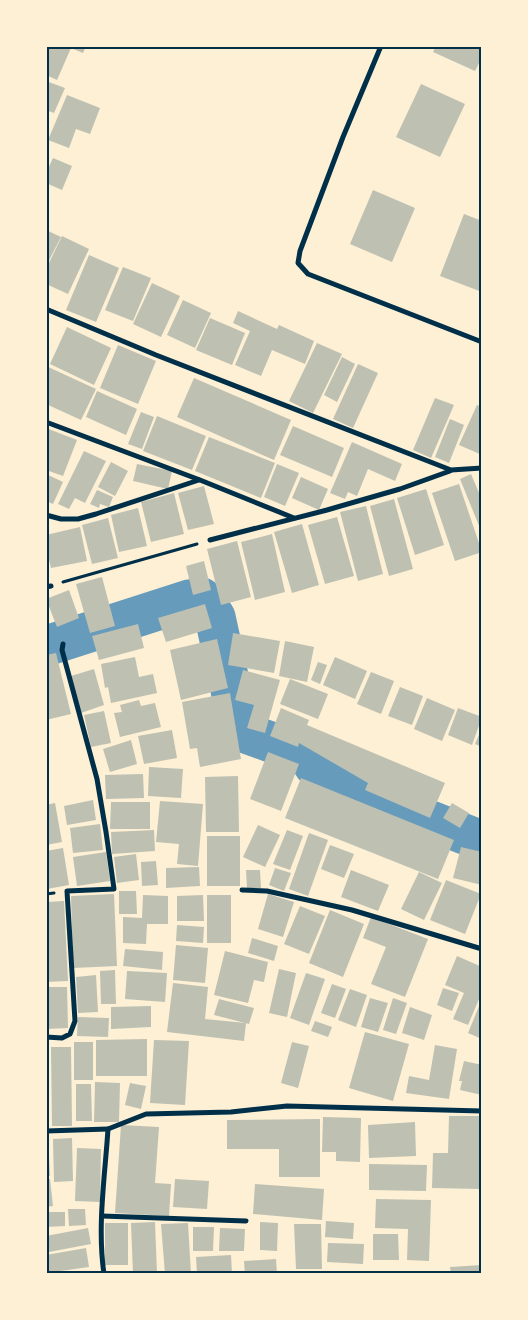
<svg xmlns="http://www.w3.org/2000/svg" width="528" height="1320" viewBox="0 0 528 1320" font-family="Signika,sans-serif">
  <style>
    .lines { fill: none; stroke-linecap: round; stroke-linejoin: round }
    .river { stroke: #669bbc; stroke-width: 41 }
    .building { fill: #bec0b2 }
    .path { stroke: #003049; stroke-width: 3 }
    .minor { stroke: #003049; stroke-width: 5 }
    .neatline { fill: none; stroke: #003049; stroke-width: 2 }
  </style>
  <rect width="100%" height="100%" fill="#fdf0d5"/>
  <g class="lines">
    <!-- river -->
    <path class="river" d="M46 646 189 600 202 598 215 617 240 731 307 755 315 767 356 786 362 794 482 841"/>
  </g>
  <!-- building -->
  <g class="building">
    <path d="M46 46H86L83 53 71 48 57 80 46 75Z"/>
    <path d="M436 46H482V57L475 71 433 52Z"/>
    <path d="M46 81 65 88 54 113 46 110Z"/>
    <path d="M421 84 465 104 440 157 396 137Z"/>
    <path d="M67 95 100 108 90 134 76 129 69 148 48 140Z"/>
    <path d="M53 158 72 166 62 190 46 183V173Z"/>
    <path d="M373 190 415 208 392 262 350 244Z"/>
    <path d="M464 214 482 221V292L440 276Z"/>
    <path d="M46 230 61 237 46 266Z"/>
    <path d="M62 236 89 249 68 294 46 284V269Z"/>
    <path d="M89 255 119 268 96 322 66 310Z"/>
    <path d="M123 267 151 278 133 321 105 310Z"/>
    <path d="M152 283 180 296 161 337 133 324Z"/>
    <path d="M183 300 211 313 195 348 167 335Z"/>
    <path d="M238 311 277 329 279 325 314 341 305 364 272 350 261 376 235 365 250 331 233 323Z"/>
    <path d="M210 318 245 333 232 365 196 350Z"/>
    <path d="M67 327 111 348 94 385 50 364Z"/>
    <path d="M317 343 342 354 313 413 289 401Z"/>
    <path d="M118 345 156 361 138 404 100 388Z"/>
    <path d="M342 357 355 364 337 402 324 395Z"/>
    <path d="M358 364 378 373 353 428 333 419Z"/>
    <path d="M46 366 96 389 81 420 46 404Z"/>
    <path d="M194 378 291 420 274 460 177 417Z"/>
    <path d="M97 391 137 409 126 435 86 417Z"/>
    <path d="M435 398 454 405 431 458 413 450Z"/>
    <path d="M477 405 482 407V455L459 445Z"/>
    <path d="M141 412 154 417 142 449 128 444Z"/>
    <path d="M157 416 206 436 192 470 143 451Z"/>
    <path d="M450 419 464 425 449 463 435 457Z"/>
    <path d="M293 426 344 448 332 477 280 455Z"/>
    <path d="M46 428 77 440 63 476 46 470Z"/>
    <path d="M209 437 275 463 261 498 195 471Z"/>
    <path d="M352 442 402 464 395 481 368 469 357 496 348 492 345 499 330 493Z"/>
    <path d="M84 451 106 461 85 503 75 498 69 509 58 504Z"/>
    <path d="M111 462 128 471 115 496 98 487Z"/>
    <path d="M137 464 172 471 168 489 133 481Z"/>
    <path d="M277 464 299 473 285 506 264 497Z"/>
    <path d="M46 474 63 482 53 504 46 501Z"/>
    <path d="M471 474 482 500V533L460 479Z"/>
    <path d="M301 477 328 489 319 510 292 498Z"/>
    <path d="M459 484 482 552 455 561 432 493Z"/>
    <path d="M204 486 214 524 188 530 178 493Z"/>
    <path d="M426 489 444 545 415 555 397 498Z"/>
    <path d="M97 490 113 497 109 507 100 504 99 508 90 504Z"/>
    <path d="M174 493 184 534 151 542 141 502Z"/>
    <path d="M394 499 413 569 389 576 370 506Z"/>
    <path d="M366 506 383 574 358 581 340 512Z"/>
    <path d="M138 508 147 546 119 552 111 515Z"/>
    <path d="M337 517 354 576 325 584 308 525Z"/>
    <path d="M108 518 118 558 92 564 82 525Z"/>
    <path d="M302 524 319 585 292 593 274 532Z"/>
    <path d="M80 527 87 561 51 568 46 547V535Z"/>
    <path d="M272 534 285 592 255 600 241 542Z"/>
    <path d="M237 541 251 597 221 605 207 549Z"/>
    <path d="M204 561 211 590 193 595 186 566Z"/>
    <path d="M102 577 115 626 90 633 76 584Z"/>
    <path d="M69 590 79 618 57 627 46 599Z"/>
    <path d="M205 604 212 628 166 642 158 618Z"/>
    <path d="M138 624 144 648 99 660 92 636Z"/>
    <path d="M233 633 280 641 274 673 228 665Z"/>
    <path d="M217 639 228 688 181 700 170 650Z"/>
    <path d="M285 641 314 647 307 682 279 676Z"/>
    <path d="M56 653 71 714 46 720V655Z"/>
    <path d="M135 657 139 677 153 674 157 693 111 703 108 687 105 688 101 664Z"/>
    <path d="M335 657 367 671 355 699 323 685Z"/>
    <path d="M318 662 327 665 320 684 311 680Z"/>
    <path d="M94 669 104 705 81 713 71 676Z"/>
    <path d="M243 670 280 680 265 733 247 728 254 705 235 700Z"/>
    <path d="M371 672 394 681 381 714 357 704Z"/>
    <path d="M290 679 328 694 318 719 280 704Z"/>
    <path d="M400 687 423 696 412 725 388 716Z"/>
    <path d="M230 693 241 759 200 767 197 748 190 749 182 702Z"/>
    <path d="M427 698 455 710 442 741 414 729Z"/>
    <path d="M139 700 141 706 155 703 161 727 120 737 114 713 122 712 120 705Z"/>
    <path d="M281 708 309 720 307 725 445 783 430 818 365 790 368 783 299 743 298 747 270 736Z"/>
    <path d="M458 708 482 717 472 745 448 735Z"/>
    <path d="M104 711 111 743 91 747 84 715Z"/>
    <path d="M482 728V747L475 744Z"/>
    <path d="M172 730 177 758 144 764 138 736Z"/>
    <path d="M131 740 137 764 110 772 103 749Z"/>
    <path d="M268 752 299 764 281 811 250 799Z"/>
    <path d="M149 767 183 769 181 798 148 796Z"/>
    <path d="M143 774 144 798 106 799 105 775Z"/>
    <path d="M238 776 239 832H206L205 777Z"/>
    <path d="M301 778 454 840 438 879 285 818Z"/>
    <path d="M93 800 96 820 67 825 64 806Z"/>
    <path d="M160 801 203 804 198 866 177 864 179 844 156 842Z"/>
    <path d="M111 802H150V829H110Z"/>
    <path d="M55 803 62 842 46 845V805Z"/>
    <path d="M452 803 469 813 460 828 443 818Z"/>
    <path d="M100 824 103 850 73 853 70 828Z"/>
    <path d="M258 825 280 835 265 867 243 857Z"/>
    <path d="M154 830 155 851 112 854 111 832Z"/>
    <path d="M287 830 303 836 290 870 273 864Z"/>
    <path d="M309 833 328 840 308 896 289 889Z"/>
    <rect x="207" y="836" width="33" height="50"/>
    <path d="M330 845 354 854 344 878 321 869Z"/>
    <path d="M461 847 482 852V885L453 878Z"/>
    <path d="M63 848 69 885 47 889 46 851Z"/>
    <path d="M106 852 110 881 77 886 73 857Z"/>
    <path d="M136 854 139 880 117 883 114 857Z"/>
    <path d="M156 861 158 885 142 886 141 862Z"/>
    <path d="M199 867 200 886 166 888V868Z"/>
    <path d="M275 868 291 873 284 891 269 885Z"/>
    <path d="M246 870H260L261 888H247Z"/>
    <path d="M351 870 389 885 378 911 341 897Z"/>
    <path d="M419 872 442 883 424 920 401 909Z"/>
    <path d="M446 880 481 894 465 934 430 920Z"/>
    <path d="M119 891H136L137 914H119Z"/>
    <path d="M114 894 117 966 73 968 71 896Z"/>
    <path d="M268 894 294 902 283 937 258 929Z"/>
    <path d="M143 895 168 896V924H147L146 944 123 943V917L142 918Z"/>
    <path d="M203 895 204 921H177V896Z"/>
    <rect x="207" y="895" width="24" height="48"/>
    <path d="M64 901 68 981 46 982V902Z"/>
    <path d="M300 906 325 916 309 954 284 944Z"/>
    <path d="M330 910 364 924 343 977 309 963Z"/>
    <path d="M371 917 428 939 405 997 371 984 386 947 363 938Z"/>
    <path d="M177 925 204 927 203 943 176 941Z"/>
    <path d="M252 938 278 946 274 961 248 953Z"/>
    <path d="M176 945 208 948 205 983 173 980Z"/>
    <path d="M125 949 163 952 162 970 123 966Z"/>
    <path d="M225 951 268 962 264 982 254 980 248 1003 214 995Z"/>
    <path d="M457 956 482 967V992L468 1025 453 1019 464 993 445 985Z"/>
    <path d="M279 969 296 973 287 1017 269 1013Z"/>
    <path d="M115 970 116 1004H101L100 971Z"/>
    <path d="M127 971 167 973 165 1002 125 999Z"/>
    <path d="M306 973 325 979 309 1025 290 1018Z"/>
    <path d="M96 975 98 1012 78 1013 76 977Z"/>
    <path d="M173 983 208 987 205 1019 246 1023 244 1041 167 1032Z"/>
    <path d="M332 984 346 989 335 1018 321 1013Z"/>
    <path d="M46 987H67L68 1028 46 1029Z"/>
    <path d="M443 988 459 993 452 1011 437 1005Z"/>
    <path d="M350 989 367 995 356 1027 338 1020Z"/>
    <path d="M370 998 388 1003 378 1032 361 1027Z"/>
    <path d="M393 998 407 1003 396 1034 383 1030Z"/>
    <path d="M219 999 254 1008 249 1024 214 1015Z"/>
    <path d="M482 999V1039L468 1033Z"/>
    <path d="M151 1006V1027L111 1029V1007Z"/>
    <path d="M410 1007 432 1015 424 1040 402 1033Z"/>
    <path d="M78 1017 109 1018 108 1037 77 1036Z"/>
    <path d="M315 1021 332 1027 328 1037 311 1031Z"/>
    <path d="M365 1032 409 1044 393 1101 349 1088Z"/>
    <path d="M147 1039V1076H96V1040Z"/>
    <path d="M154 1040 189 1041 185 1105 150 1103Z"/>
    <rect x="74" y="1042" width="19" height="38"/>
    <path d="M292 1042 309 1046 298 1088 281 1083Z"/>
    <path d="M435 1045 457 1049 449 1099 406 1093 409 1076 429 1080Z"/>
    <path d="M51 1047H71L72 1126H52Z"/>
    <path d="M464 1061 482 1065V1095L460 1090 462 1081H459Z"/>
    <path d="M95 1082 120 1083 119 1122H94Z"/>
    <path d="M130 1083 146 1086 141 1109 125 1105Z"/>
    <path d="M76 1084H91L92 1121H76Z"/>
    <path d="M449 1116H482V1189L432 1188 433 1153H448Z"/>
    <path d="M323 1117 361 1118 360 1162 336 1161V1152H322Z"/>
    <path d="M320 1119V1177H279V1149H227V1120Z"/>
    <path d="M415 1122 416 1156 369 1158 368 1125Z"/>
    <path d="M121 1125 159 1127 155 1183 171 1184 169 1216 115 1213Z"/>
    <path d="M72 1138 73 1181 54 1182 53 1139Z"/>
    <path d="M46 1139H48L50 1176H46Z"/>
    <path d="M77 1148 101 1149 100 1202 75 1201Z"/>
    <path d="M369 1164 427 1165 426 1191 369 1190Z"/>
    <path d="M50 1179 53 1206 46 1207V1180Z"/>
    <path d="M175 1179 209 1181 207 1209 173 1207Z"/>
    <path d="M255 1184 324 1189 322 1220 253 1214Z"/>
    <path d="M376 1199 431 1200 429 1261 407 1260 408 1229 375 1228Z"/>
    <path d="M68 1209H85L86 1225 69 1226Z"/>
    <path d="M46 1212H65V1226L46 1227Z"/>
    <path d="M326 1221 354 1223 353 1239 325 1237Z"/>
    <path d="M155 1222 157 1274H133L131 1223Z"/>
    <path d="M260 1222 278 1223 277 1251 260 1250Z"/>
    <rect x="105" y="1223" width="23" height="42"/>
    <path d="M188 1223 191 1274H165L161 1224Z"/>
    <path d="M294 1224H321L322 1269H296Z"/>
    <path d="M193 1227H214L213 1251H193Z"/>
    <path d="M88 1228 91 1244 49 1252 46 1236Z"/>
    <path d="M220 1228 245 1229 244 1251H219Z"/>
    <path d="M373 1234H398L399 1260H373Z"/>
    <path d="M328 1243 364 1244 363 1264 327 1262Z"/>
    <path d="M86 1248 89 1267 46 1273V1255Z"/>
    <path d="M231 1255 232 1274H197L196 1257Z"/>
    <path d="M276 1259 277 1274H245L244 1261Z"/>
    <path d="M482 1265V1274H451L450 1267Z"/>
  </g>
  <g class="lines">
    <!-- path -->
    <g class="path">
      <path d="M63 582 197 544"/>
      <path d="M46 894 54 893"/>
    </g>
    <!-- minor -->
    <g class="minor">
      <path d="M381 46 343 137 300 251 298 263 308 274 482 342"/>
      <path d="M46 309 156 355 451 470 482 468"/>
      <path d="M46 422 200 480 294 518"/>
      <path d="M46 515 61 519H78L96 514 199 480"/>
      <path d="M210 540 327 510 400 489 450 471"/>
      <path d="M46 587 51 586"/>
      <path d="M242 890 267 891 352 910 482 949"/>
      <path d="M46 1037 62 1038 70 1034 75 1021 67 891 114 889 106 832 97 779 62 650 63 644"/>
      <path d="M46 1131 108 1129"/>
      <path d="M102 1216 246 1221"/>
      <path d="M104 1274C97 1227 105 1176 108 1129L146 1114 231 1112 287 1106 482 1111"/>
    </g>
  </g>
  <!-- border -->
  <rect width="528" height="1320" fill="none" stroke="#fdf0d5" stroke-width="95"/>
  <rect x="48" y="48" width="432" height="1224" class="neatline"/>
</svg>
